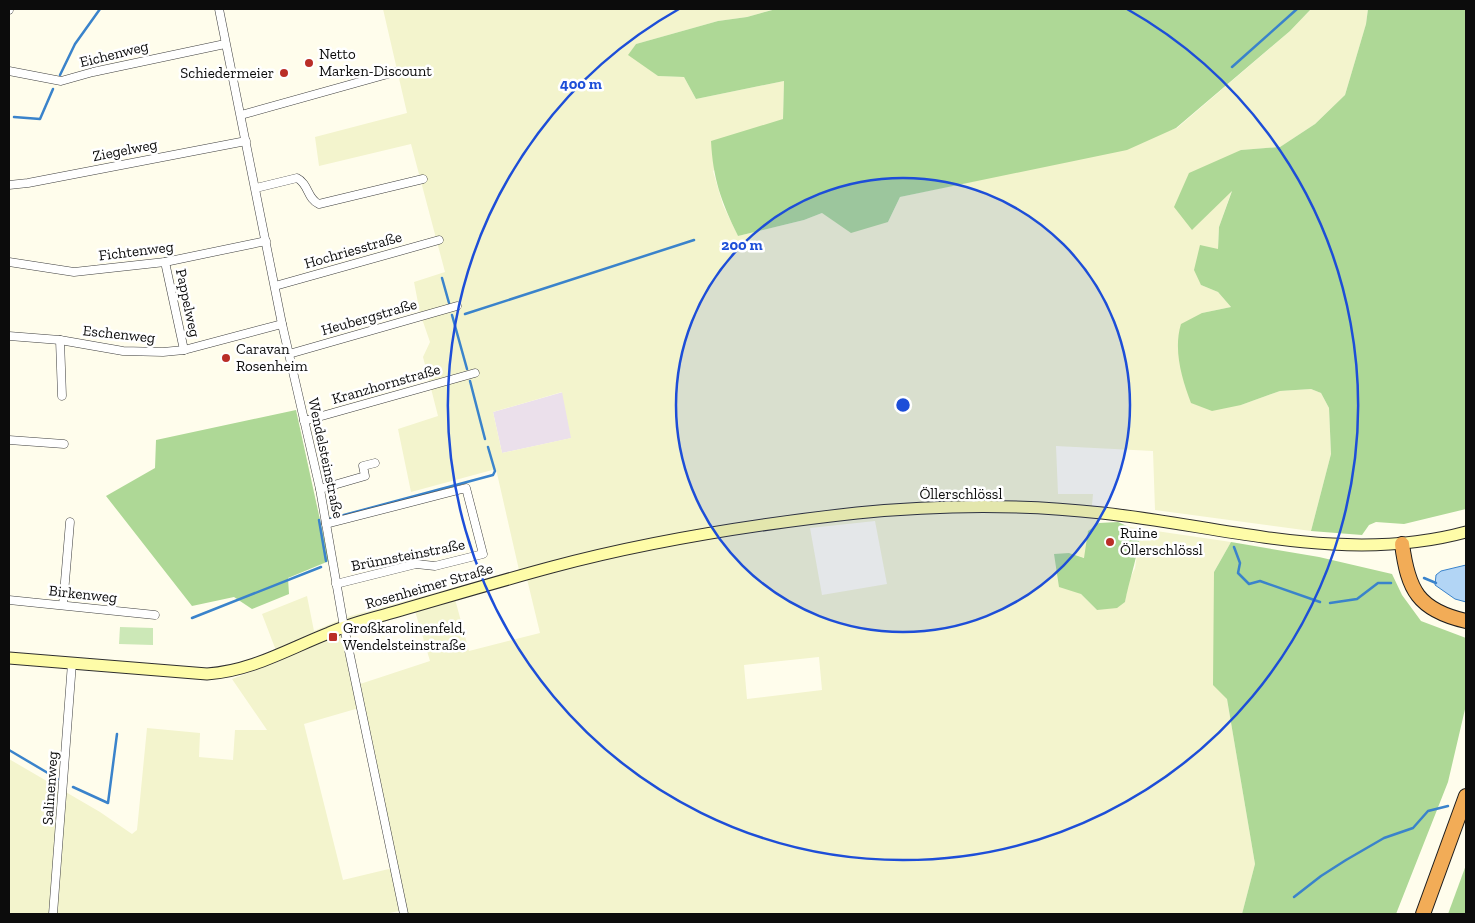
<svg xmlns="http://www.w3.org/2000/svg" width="1475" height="923" viewBox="0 0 1475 923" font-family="'Zilla Slab',serif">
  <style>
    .industrial { fill: #ebe0eb }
    .farmland { fill: #f3f4cd; fill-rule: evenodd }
    .green { fill: #cce8b7 }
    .forest { fill: #aed896 }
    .water { fill: #b2d5f5; stroke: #3a83cb }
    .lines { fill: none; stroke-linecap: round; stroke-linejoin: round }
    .stream { stroke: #3a83cb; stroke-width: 2.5 }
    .street-casing { stroke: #3f3f3f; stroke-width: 9 }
    .secondary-casing { stroke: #2e2e2e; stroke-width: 13 }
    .highway-casing { stroke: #1d1d1d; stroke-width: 16 }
    .street { stroke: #fff; stroke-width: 8 }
    .secondary { stroke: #fefca8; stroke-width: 11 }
    .highway { stroke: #f2ac57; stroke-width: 14 }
    .ring { fill: none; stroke: #1d4ed8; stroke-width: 2.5 }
    .poi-dot { fill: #ba2e27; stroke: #fff; stroke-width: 2 }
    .labels { text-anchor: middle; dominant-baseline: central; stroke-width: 5; stroke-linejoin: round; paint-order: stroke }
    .street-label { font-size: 15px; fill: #0c0c0c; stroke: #fff }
    .poi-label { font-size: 15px; fill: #0c0c0c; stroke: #fff; text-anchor: start }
    .centre { fill: #1d4ed8; stroke: #fff; stroke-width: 2.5 }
    .ring-label { font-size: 15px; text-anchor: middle; font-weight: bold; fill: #1d4ed8; stroke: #fff; stroke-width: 5; stroke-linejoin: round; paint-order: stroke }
  </style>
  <rect width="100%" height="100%" fill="#fffdec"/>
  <!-- industrial -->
  <path class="industrial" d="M563 392 572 438 502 453 493 412Z"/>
  <!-- farmland -->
  <path class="farmland" d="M383 9H775L747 17 718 21 636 44 629 54 658 76 684 77 696 99 784 81 783 119 713 171 723 205 738 236 804 220 822 213 888 222 900 197 1086 157 1177 128 1290 31 1311 9H1368L1366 24 1345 95 1315 124 1280 147 1241 150 1193 229 1232 190 1219 227 1218 249 1201 285 1218 292 1231 307 1202 313 1241 405 1280 391 1311 389 1321 393 1329 408 1331 454 1311 531 1155 510 1153 451 1056 446 1058 494H1093L1092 505 1099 523 1088 531 1085 558 1069 553 1081 594 1097 610 1125 602 1128 583 1135 568 1139 541 1129 527 1231 542 1214 572 1227 699 1255 864 1242 914H405L404 910 384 914H9V759L100 812 132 834 137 830 147 728 200 733 199 757 233 760 235 730H267L232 679 280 661 262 614 307 596 314 631 347 617 519 570 496 469 411 492 398 429 438 416 423 357 430 342 420 313 414 282 445 272 411 144 319 166 315 137 407 113ZM562 392 571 438 502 453 493 412ZM875 521 887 584 822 595 810 528ZM527 579 540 633 469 651 455 599ZM415 611 430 661 360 684 348 630ZM819 657 822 690 747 699 744 665ZM359 708 393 868 343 880 304 724Z"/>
  <!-- green -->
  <path class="green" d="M120 627 153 628V645L119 644Z"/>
  <!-- forest -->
  <g class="forest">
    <path d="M776 9H1311L1290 31 1176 128 1127 150 900 197 888 222 851 233 822 213 804 220 738 236C721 201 713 179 711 141L783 119 784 81 696 99 684 77 658 76 628 55 636 44 718 21 747 17Z"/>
    <path d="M1368 9H1466V509L1404 524 1376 522 1369 525 1362 535 1311 531 1331 454 1329 408 1321 393 1311 389 1280 391 1241 405 1212 411 1191 403C1182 379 1173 350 1181 324L1202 313 1231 307 1218 292 1201 285 1194 270 1200 245 1218 249 1219 227 1232 191 1192 230 1174 207 1189 173 1241 150 1280 147 1315 124 1345 95 1366 24Z"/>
    <path d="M296 410 329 561 288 578 289 594 252 609 234 597 192 606 106 496 155 468 156 440Z"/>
    <path d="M1118 522 1129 527 1139 541C1136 562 1129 581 1125 602L1117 608 1097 610 1081 594 1059 587 1054 554 1069 553 1084 558 1088 531 1099 523Z"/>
    <path d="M1231 542 1319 557 1392 574 1402 595 1421 621 1466 638V705L1448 782 1396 914H1242L1255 864 1227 699 1213 685 1214 572Z"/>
    <path d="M1466 865V914H1448Z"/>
  </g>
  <!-- water -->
  <path class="water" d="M1466 565V602L1455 599 1435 585 1436 575 1441 571Z"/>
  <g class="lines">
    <!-- stream -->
    <g class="stream">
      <path d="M1232 67 1297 9"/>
      <path d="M60 75 75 44 100 9"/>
      <path d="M14 117 40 119 53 89"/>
      <path d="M442 278 449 303"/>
      <path d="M465 314 694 240"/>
      <path d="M452 315 467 369"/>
      <path d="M470 381 485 439"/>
      <path d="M329 519 493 475 495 471 488 447"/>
      <path d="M319 520 326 561"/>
      <path d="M1234 547 1240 563 1238 573 1249 584 1260 581 1320 602"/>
      <path d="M1424 578 1436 583"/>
      <path d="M1330 603 1357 599 1378 583H1391"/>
      <path d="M192 618 321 567"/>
      <path d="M9 750 58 779"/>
      <path d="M73 787 108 803 117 734"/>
      <path d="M1294 897 1321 876 1346 860 1384 838 1413 828 1428 811 1448 806"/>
    </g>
    <defs>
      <g id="street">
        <path d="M219 9 282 324 320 489 344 627 404 914"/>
        <path d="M9 10V9"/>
        <path d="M9 71 61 81 93 72 225 44"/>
        <path d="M241 115 395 72"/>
        <path d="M9 185 28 183 246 141"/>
        <path d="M256 188 297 178C309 184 307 199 319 204L423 179"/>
        <path d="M9 262 74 272 165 262 266 241"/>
        <path d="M165 262 184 350"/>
        <path d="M275 286 439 240"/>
        <path d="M9 336 60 340 123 351 163 352 184 350 282 324"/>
        <path d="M60 340 62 396"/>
        <path d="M289 354 457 306"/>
        <path d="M304 421 475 373"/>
        <path d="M9 440 64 444"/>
        <path d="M320 489 365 476 363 466 375 463"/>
        <path d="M326 524 466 488 483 554 435 566 416 564 336 584"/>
        <path d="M9 600 155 615"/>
        <path d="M63 605 70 522"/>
        <path d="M53 914 72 663"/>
      </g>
      <path id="secondary" d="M9 658 207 674C252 671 288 649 329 633 347 625 365 620 384 615 440 599 496 582 552 567 649 541 757 524 857 513 936 505 1023 504 1102 513 1223 526 1345 565 1466 532"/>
      <g id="highway">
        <path d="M1402 544C1408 590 1418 610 1466 621"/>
        <path d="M1423 914 1466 796"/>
      </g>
    </defs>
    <!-- street casing -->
    <use href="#street" class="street-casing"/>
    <!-- secondary casing -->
    <use href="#secondary" class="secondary-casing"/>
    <!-- highway casing -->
    <use href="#highway" class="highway-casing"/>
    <!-- street -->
    <use href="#street" class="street"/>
    <!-- secondary -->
    <use href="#secondary" class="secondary"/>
    <!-- highway -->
    <use href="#highway" class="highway"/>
  </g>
  <!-- distance rings -->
  <circle cx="903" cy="405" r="227" fill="#1d4ed8" fill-opacity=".12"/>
  <g class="ring">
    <circle cx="903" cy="405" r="227"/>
    <path d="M1127 9A455 455 0 1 1 679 9"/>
  </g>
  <!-- markers -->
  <g class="poi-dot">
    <circle cx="309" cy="63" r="5"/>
    <circle cx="284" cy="73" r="5"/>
    <circle cx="226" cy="358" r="5"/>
    <circle cx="1110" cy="542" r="5"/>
    <rect x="328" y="632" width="10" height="10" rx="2.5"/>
  </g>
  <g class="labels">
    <!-- street labels -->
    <g class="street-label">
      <text transform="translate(114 54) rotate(-14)">Eichenweg</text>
      <text transform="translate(125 150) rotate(-11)">Ziegelweg</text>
      <text transform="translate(353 250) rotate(-16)">Hochriesstraße</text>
      <text transform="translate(136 251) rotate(-7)">Fichtenweg</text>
      <text transform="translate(188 303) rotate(78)">Pappelweg</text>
      <text transform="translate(369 317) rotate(-16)">Heubergstraße</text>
      <text transform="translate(119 334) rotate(6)">Eschenweg</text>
      <text transform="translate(386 384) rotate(-16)">Kranzhornstraße</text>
      <text transform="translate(326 458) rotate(78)">Wendelsteinstraße</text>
      <text x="961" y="494">Öllerschlössl</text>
      <text transform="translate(408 555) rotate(-11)">Brünnsteinstraße</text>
      <text transform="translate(429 586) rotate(-16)">Rosenheimer Straße</text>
      <text transform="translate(83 594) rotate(6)">Birkenweg</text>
      <text transform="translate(50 788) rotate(-86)">Salinenweg</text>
    </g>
    <!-- poi labels -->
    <g class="poi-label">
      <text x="319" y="54">Netto<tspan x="319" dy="17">Marken-Discount</tspan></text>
      <text x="274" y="73" text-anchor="end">Schiedermeier</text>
      <text x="236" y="349">Caravan<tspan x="236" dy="17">Rosenheim</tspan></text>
      <text x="1120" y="533">Ruine<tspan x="1120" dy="17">Öllerschlössl</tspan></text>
      <text x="343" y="628">Großkarolinenfeld,<tspan x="343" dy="17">Wendelsteinstraße</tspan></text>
    </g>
  </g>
  <circle cx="903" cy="405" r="8" class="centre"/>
  <g class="ring-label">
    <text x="581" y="89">400 m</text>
    <text x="742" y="250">200 m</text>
  </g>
  <!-- border -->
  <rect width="1475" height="923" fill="none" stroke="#0c0c0c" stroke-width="20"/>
</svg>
